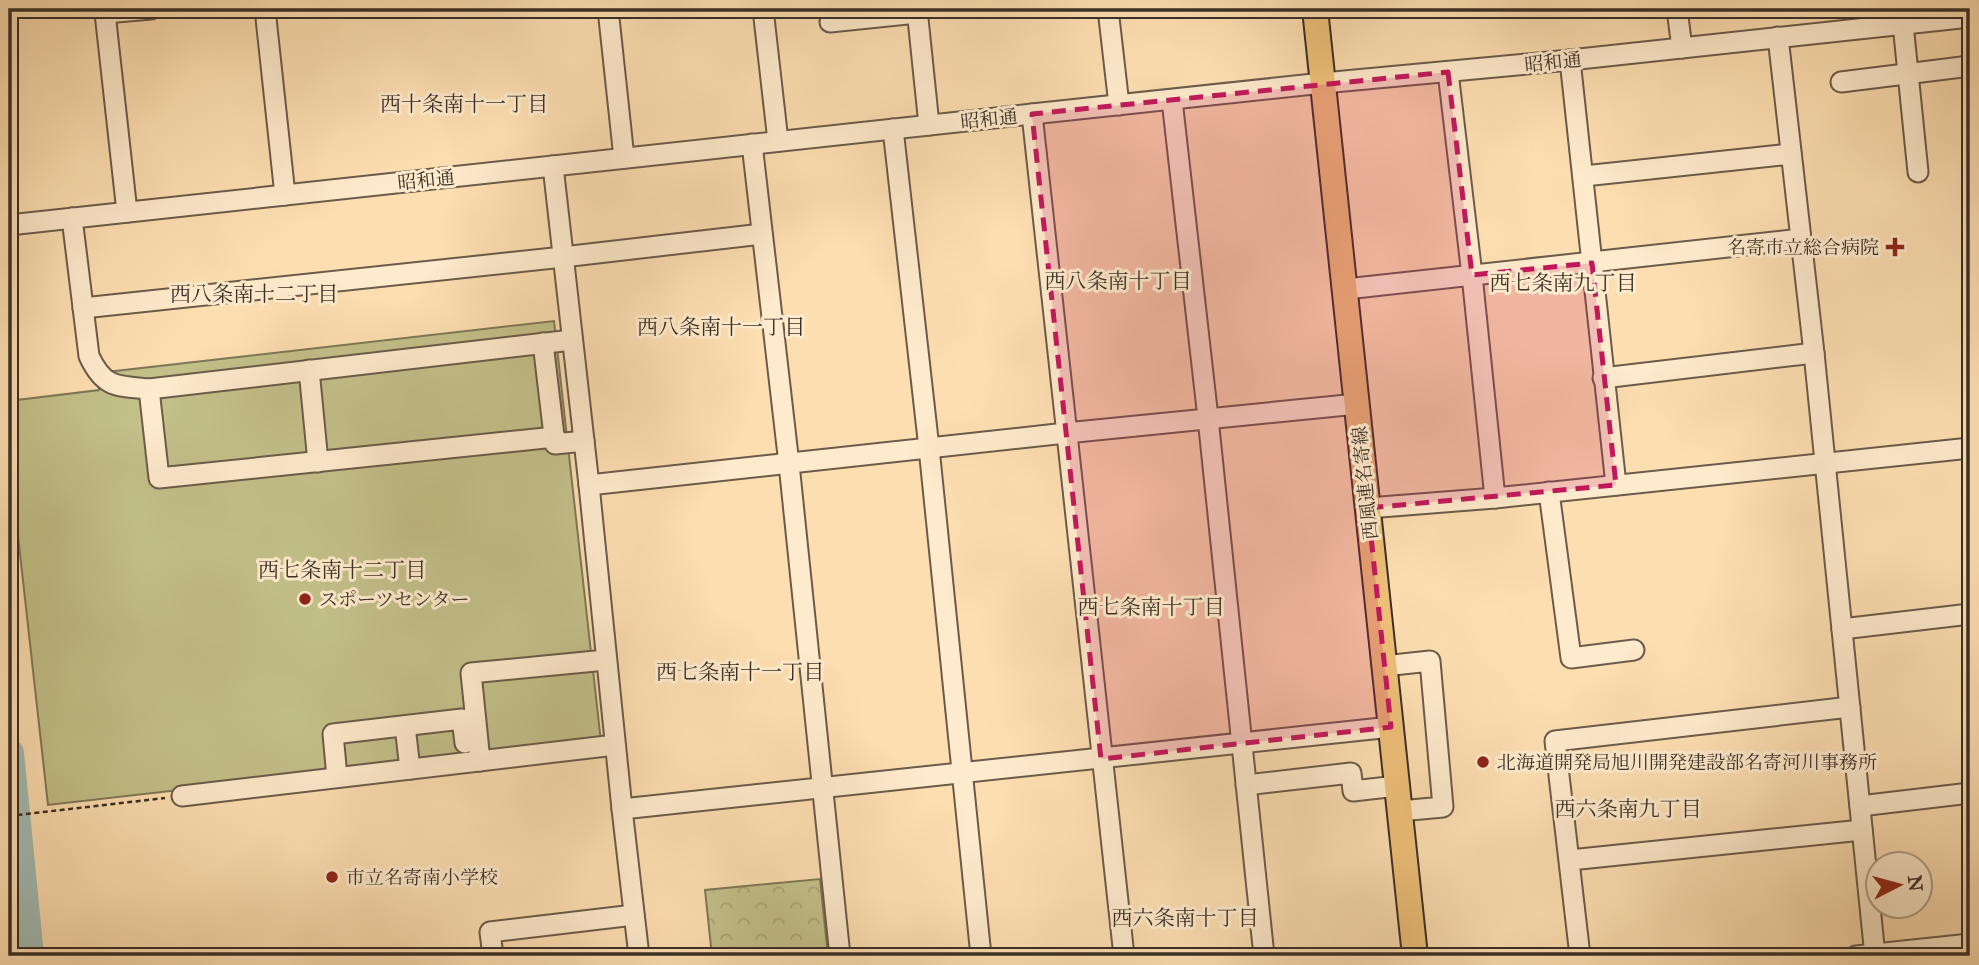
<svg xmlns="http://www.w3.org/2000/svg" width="1979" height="965" viewBox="0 0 1979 965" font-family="'IM FELL Great Primer','Noto Serif JP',serif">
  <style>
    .grass { fill: #c3c089; stroke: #7e7858; stroke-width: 2 }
    .forest { fill: url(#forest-crowns); stroke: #7e7858; stroke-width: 2 }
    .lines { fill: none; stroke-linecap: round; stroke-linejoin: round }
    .river { stroke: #a1bbb2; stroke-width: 30 }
    .minor-casing { stroke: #6b5b4a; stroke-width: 23 }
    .major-casing { stroke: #3a2f27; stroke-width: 28 }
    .path { stroke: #3a2f27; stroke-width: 2.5; stroke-dasharray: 5 3.5; stroke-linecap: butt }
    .minor { stroke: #feeacc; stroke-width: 19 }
    .major { stroke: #eebf78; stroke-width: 24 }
    .marked { fill: #c2185b; fill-opacity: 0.2; stroke: #c2185b; stroke-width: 5; stroke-dasharray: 14 9; stroke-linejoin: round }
    .poi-dot { fill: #8f2418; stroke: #feeacc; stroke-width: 2.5 }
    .labels { text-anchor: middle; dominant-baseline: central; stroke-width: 6; stroke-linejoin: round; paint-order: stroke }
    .street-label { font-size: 19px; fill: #3a2f27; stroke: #feeacc }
    .poi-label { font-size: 19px; fill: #3a2f27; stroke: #feeacc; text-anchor: start }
    .neighbourhood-label { font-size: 21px; fill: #3a2f27; stroke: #feeacc }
  </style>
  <defs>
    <pattern id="forest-crowns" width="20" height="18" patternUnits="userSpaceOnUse" patternTransform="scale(1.75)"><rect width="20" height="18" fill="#c3c089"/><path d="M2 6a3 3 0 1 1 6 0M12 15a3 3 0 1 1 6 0" fill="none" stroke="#a8a576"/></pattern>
  </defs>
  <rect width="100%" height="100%" fill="#fddeb1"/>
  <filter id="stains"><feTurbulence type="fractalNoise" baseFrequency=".00286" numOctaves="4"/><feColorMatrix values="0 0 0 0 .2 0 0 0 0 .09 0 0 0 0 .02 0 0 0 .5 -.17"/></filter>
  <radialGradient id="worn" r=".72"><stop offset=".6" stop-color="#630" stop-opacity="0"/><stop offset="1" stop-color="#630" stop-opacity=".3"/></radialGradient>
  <!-- grass -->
  <path class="grass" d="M554 321 601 742 48 805 9 455V401L99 390 98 373Z"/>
  <!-- forest -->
  <path class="forest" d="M820 879 828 956H712L705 890Z"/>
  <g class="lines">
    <!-- river -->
    <path class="river" d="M9 753 29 956"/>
    <defs>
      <g id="minor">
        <path d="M105 9V13L151 9"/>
        <path d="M265 9 285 195"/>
        <path d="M608 9 624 158"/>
        <path d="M763 9 778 141"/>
        <path d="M917 9 929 125"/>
        <path d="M1108 9 1119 105"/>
        <path d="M1677 9 1682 48"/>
        <path d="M105 13 127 212"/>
        <path d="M830 22 917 13"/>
        <path d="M1903 24 1918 172"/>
        <path d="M1778 37 1814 353 1875 956"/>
        <path d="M1570 60 1616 485"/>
        <path d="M1448 72 1472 275 1495 498"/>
        <path d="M1841 82 1970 66"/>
        <path d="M1172 100 1208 418 1264 956"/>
        <path d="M1032 114 1124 956"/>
        <path d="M893 129 929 448 981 956"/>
        <path d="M752 144 789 464 840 956"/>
        <path d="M553 166 589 485 622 809 639 956"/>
        <path d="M1584 176 1791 154"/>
        <path d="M72 218 89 356C104 388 116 386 149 389L572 340"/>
        <path d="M9 225 1032 114 1323 83 1570 60 1970 17"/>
        <path d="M1346 289 1801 239"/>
        <path d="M83 308 563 257 762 234"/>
        <path d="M543 343 555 444 584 441"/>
        <path d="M309 370 318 462"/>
        <path d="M1603 378 1814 353"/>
        <path d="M149 389 159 478 555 437"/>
        <path d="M589 485 1066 433 1357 404"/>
        <path d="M1549 492 1571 658 1634 650"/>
        <path d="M1368 508 1495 498 1970 448"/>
        <path d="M1842 629 1970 614"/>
        <path d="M1384 666 1430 661 1443 807 1400 811"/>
        <path d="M405 726 410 769"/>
        <path d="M480 761 471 673 606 660"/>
        <path d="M337 777 333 734 462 719 465 743"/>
        <path d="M1246 785 1351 773 1353 791 1397 786"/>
        <path d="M182 796 615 745"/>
        <path d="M1860 806 1970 793"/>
        <path d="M622 809 1391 727"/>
        <path d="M1570 860 1862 830"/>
        <path d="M493 956 490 932 634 915"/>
        <path d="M1580 956 1555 741 1850 707"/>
        <path d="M1856 956 1970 944"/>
      </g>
      <path id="major" d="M1315 9 1415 956"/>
    </defs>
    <!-- minor casing -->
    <use href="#minor" class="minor-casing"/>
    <!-- major casing -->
    <use href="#major" class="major-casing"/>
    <!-- path -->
    <path class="path" d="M9 816 165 798"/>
    <!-- minor -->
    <use href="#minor" class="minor"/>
    <!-- major -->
    <use href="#major" class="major"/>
  </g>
  <!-- marked area -->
  <path class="marked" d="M1448 72 1472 275 1592 263 1616 485 1368 508 1391 727 1101 759 1032 114Z"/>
  <!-- markers -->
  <g class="poi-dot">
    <path d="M1891.5 236.5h7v7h7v7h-7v7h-7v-7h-7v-7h7z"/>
    <circle cx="305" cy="599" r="7"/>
    <circle cx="1483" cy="762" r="7"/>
    <circle cx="332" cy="877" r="7"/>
  </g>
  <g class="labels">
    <!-- street labels -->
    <g class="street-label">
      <text transform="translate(1553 62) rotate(-6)">昭和通</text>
      <text transform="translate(989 119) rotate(-6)">昭和通</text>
      <text transform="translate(426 180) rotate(-6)">昭和通</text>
      <text transform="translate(1365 483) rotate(-96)">西風連名寄線</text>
    </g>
    <!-- poi labels -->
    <g class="poi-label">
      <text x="1879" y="247" text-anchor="end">名寄市立総合病院</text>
      <text x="319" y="599">スポーツセンター</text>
      <text x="1497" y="762">北海道開発局旭川開発建設部名寄河川事務所</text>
      <text x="346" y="877">市立名寄南小学校</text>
    </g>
    <!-- neighbourhood labels -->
    <g class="neighbourhood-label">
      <text x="464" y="104">西十条南十一丁目</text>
      <text x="1118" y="281">西八条南十丁目</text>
      <text x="1563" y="283">西七条南九丁目</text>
      <text x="254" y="294">西八条南十二丁目</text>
      <text x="721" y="327">西八条南十一丁目</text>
      <text x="342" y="570">西七条南十二丁目</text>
      <text x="1151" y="607">西七条南十丁目</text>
      <text x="740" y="672">西七条南十一丁目</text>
      <text x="1628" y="809">西六条南九丁目</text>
      <text x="1185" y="918">西六条南十丁目</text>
    </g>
  </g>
  <!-- margin -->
  <rect width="1979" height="965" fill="none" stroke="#fddeb1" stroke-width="35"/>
  <rect x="10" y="10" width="1958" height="944" fill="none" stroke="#3a2f27" stroke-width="3.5"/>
  <rect x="18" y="18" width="1944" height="930" fill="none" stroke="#3a2f27" stroke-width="2"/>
  <!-- north arrow -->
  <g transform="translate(1899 885) rotate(84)"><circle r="33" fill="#feeacc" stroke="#b09f8a" stroke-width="2"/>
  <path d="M0-5L12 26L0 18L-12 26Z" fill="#8f2418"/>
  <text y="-10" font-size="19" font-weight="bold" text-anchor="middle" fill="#3a2f27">N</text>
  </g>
  <rect width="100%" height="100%" filter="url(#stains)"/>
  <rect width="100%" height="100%" fill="url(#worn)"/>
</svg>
